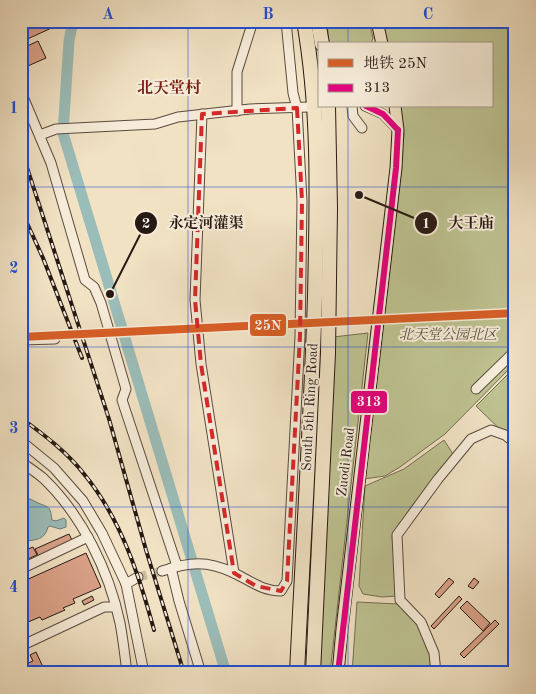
<svg xmlns="http://www.w3.org/2000/svg" width="536" height="694" viewBox="0 0 536 694" font-family="'Old Standard TT','Noto Serif SC',serif">
  <style>
    .green { fill: #bec291; stroke: #726e52 }
    .water { fill: #9bbdb9; stroke: #6d7b77 }
    .lines { fill: none; stroke-linecap: round; stroke-linejoin: round }
    .river { stroke: #9bbdb9; stroke-width: 11 }
    .building { fill: #daa289; stroke: #271913 }
    .minor-tunnel { stroke: #c9baa1; stroke-width: 9; stroke-dasharray: 9 4.5; stroke-linecap: butt }
    .minor-casing { stroke: #5a4b3f; stroke-width: 11 }
    .major-casing { stroke: #271913; stroke-width: 13 }
    .highway-casing { stroke: #271913; stroke-width: 16 }
    .minor { stroke: #f6ecd9; stroke-width: 9 }
    .major { stroke: #f1e2c4; stroke-width: 11 }
    .highway { stroke: #f1e2c4; stroke-width: 14 }
    .rail-casing { stroke: #271913; stroke-width: 4 }
    .rail { stroke: #f6ecd9; stroke-width: 2; stroke-dasharray: 5.5; stroke-linecap: butt }
    .bus-1-casing { stroke: #f6ecd9; stroke-width: 10 }
    .bus-1 { stroke: #e5007d; stroke-width: 6 }
    .metro-1-casing { stroke: #f6ecd9; stroke-width: 11 }
    .metro-1 { stroke: #d85f26; stroke-width: 8 }
    .marked { fill: none; stroke: #d62828; stroke-width: 4; stroke-dasharray: 10 6; stroke-linejoin: round }
    .grid { fill: none; stroke: #1d4ed8; stroke-width: 1; stroke-opacity: 0.55 }
    .labels { text-anchor: middle; dominant-baseline: central; stroke-width: 4; stroke-linejoin: round; paint-order: stroke }
    .park-label { font-size: 14px; font-style: italic; fill: #544c39; stroke: #f6ecd9 }
    .street-label { font-size: 14px; fill: #271913; stroke: #f6ecd9 }
    .quarter-label { font-size: 16px; font-weight: bold; fill: #7a1f14; stroke: #f6ecd9 }
    .leader { fill: none; stroke: #271913; stroke-width: 2 }
    .callout-dot { fill: #271913; stroke: #f6ecd9; stroke-width: 2 }
    .mark-label { font-size: 15px; text-anchor: middle; font-weight: bold; fill: #fff }
    .callout-label { font-size: 15px; text-anchor: middle; font-weight: bold; fill: #271913; stroke: #f6ecd9; stroke-width: 4; stroke-linejoin: round; paint-order: stroke }
    .line-badge { stroke: #f6ecd9; stroke-width: 2 }
    .badge-label { font-size: 14px; text-anchor: middle; font-weight: bold; fill: #fff }
    .neatline { fill: none; stroke: #1d4ed8; stroke-width: 2 }
    .grid-label { font-size: 16px; text-anchor: middle; font-weight: bold; fill: #1d4ed8 }
  </style>
  <rect width="100%" height="100%" fill="#f1e2c4"/>
  <filter id="stains"><feTurbulence type="fractalNoise" baseFrequency=".004" numOctaves="4"/><feColorMatrix values="0 0 0 0 .2 0 0 0 0 .09 0 0 0 0 .02 0 0 0 .5 -.17"/></filter>
  <radialGradient id="worn" r=".72"><stop offset=".6" stop-color="#630" stop-opacity="0"/><stop offset="1" stop-color="#630" stop-opacity=".3"/></radialGradient>
  <!-- green -->
  <g class="green">
    <path d="M327 21H369L373 38 371 44H329Z"/>
    <path d="M382 21H515V363L445 434 400 467 385 476 364 479 404 134 399 106H492V44H387Z"/>
    <path d="M368 333 330 673H319L333 337Z"/>
    <path d="M515 367V444L476 406Z"/>
    <path d="M444 440 453 454 411 507 392 536 397 596 382 597 363 594 359 586 365 486 404 469Z"/>
    <path d="M357 602 398 604C420 626 432 639 430 673H352Z"/>
  </g>
  <!-- water -->
  <path class="water" d="M30 499C33 500 35 502 38 503 50 508 50 506 52 520L56 521 64 518 66 520V527L60 529 50 526 48 527C44 542 34 539 21 542V504H25V500Z"/>
  <g class="lines">
    <!-- river -->
    <path class="river" d="M73 21 69 41 63 133 226 673"/>
  </g>
  <!-- building -->
  <g class="building">
    <path d="M41 21H56L58 25 21 42V31Z"/>
    <path d="M38 41 46 58 21 69V49Z"/>
    <path d="M69 534 73 542 39 557 35 549Z"/>
    <path d="M33 547 37 555 21 562V552Z"/>
    <path d="M86 553 101 587 73 599 75 603 63 608 65 610 42 620 40 617 21 625V578L24 581Z"/>
    <path d="M449 578 454 582 439 598 435 594Z"/>
    <path d="M474 578 479 582 473 589 468 586Z"/>
    <path d="M92 596 94 600 84 605 82 601Z"/>
    <path d="M459 596 462 599 434 629 431 626Z"/>
    <path d="M467 601 490 623 483 631 460 608Z"/>
    <path d="M495 620 499 624 464 658 460 654Z"/>
    <path d="M36 652 43 667 30 673H22L21 666 33 661 30 655Z"/>
  </g>
  <g class="lines">
    <!-- minor-tunnel -->
    <path class="minor-tunnel" d="M138 577 162 571"/>
    <defs>
      <g id="minor">
        <path d="M21 92 51 163 85 280 94 287 101 303 126 389 122 400 177 566"/>
        <path d="M352 106 353 116 362 128"/>
        <path d="M365 106 383 114 398 130"/>
        <path d="M237 111V72L253 21"/>
        <path d="M202 114 195 300 201 364 234 573"/>
        <path d="M40 135 56 129 155 124 178 117 250 109 309 107"/>
        <path d="M21 340 55 339"/>
        <path d="M476 389 515 351"/>
        <path d="M21 441 54 468 83 501 102 533 126 584 144 673"/>
        <path d="M21 462C28 467 36 472 43 478 82 515 109 571 120 623 123 639 125 656 127 673"/>
        <path d="M171 568 179 601 201 673"/>
        <path d="M21 569 88 537"/>
        <path d="M162 571C189 562 207 560 234 573 251 581 262 591 281 591L287 581 300 336 302 201 297 108 293 93 286 21"/>
        <path d="M126 584 138 577"/>
        <path d="M21 646 104 607H115"/>
        <path d="M436 673 434 653 421 622 400 600 397 535 438 479 471 439 491 430 505 435 515 443"/>
      </g>
      <g id="major">
        <path d="M377 21 382 44"/>
        <path d="M338 673 342 629 396 168 398 130 395 106"/>
      </g>
      <g id="highway">
        <path d="M318 21 322 44"/>
        <path d="M297 673C303 547 311 422 315 296 317 204 320 112 304 21"/>
        <path d="M313 673 328 353 330 208 328 106"/>
      </g>
    </defs>
    <!-- minor casing -->
    <use href="#minor" class="minor-casing"/>
    <!-- major casing -->
    <use href="#major" class="major-casing"/>
    <!-- highway casing -->
    <use href="#highway" class="highway-casing"/>
    <!-- minor -->
    <use href="#minor" class="minor"/>
    <!-- major -->
    <use href="#major" class="major"/>
    <!-- highway -->
    <use href="#highway" class="highway"/>
    <defs>
      <g id="rail">
        <path d="M21 149 109 419 146 550 184 673"/>
        <path d="M21 210 43 258 82 358"/>
        <path d="M21 418C43 434 67 452 84 474 121 519 139 575 154 630"/>
      </g>
    </defs>
    <!-- rail casing -->
    <use href="#rail" class="rail-casing"/>
    <!-- rail -->
    <use href="#rail" class="rail"/>
    <defs>
      <g id="bus-1">
        <path d="M366 106 383 114 398 130"/>
        <path d="M338 673 396 168 398 130"/>
      </g>
    </defs>
    <!-- bus-1 casing -->
    <use href="#bus-1" class="bus-1-casing"/>
    <!-- bus-1 -->
    <use href="#bus-1" class="bus-1"/>
    <defs>
      <path id="metro-1" d="M21 337 515 313"/>
    </defs>
    <!-- metro-1 casing -->
    <use href="#metro-1" class="metro-1-casing"/>
    <!-- metro-1 -->
    <use href="#metro-1" class="metro-1"/>
  </g>
  <!-- marked area -->
  <path class="marked" d="M297 108 302 201 300 336 287 581 281 591 256 586 234 573 201 364 195 300 202 114Z"/>
  <!-- grid -->
  <path class="grid" d="M188 21V673M348 21V44M348 106V673M21 187H515M21 347H515M21 507H515"/>
  <g class="labels">
    <!-- park labels -->
    <g class="park-label">
      <text x="448" y="335">北天堂公园北区</text>
    </g>
    <!-- street labels -->
    <g class="street-label">
      <text transform="translate(310 407) rotate(-87)">South 5th Ring Road</text>
      <text transform="translate(346 462) rotate(-83)">Zuodi Road</text>
    </g>
    <!-- quarter labels -->
    <g class="quarter-label">
      <text x="169" y="89">北天堂村</text>
    </g>
  </g>
  <!-- callouts -->
  <path class="leader" d="M359 195L426 223M110 294L146 223"/>
  <g class="callout-dot">
    <circle cx="359" cy="195" r="5"/>
    <circle cx="110" cy="294" r="5"/>
    <circle cx="426" cy="223" r="12"/>
    <circle cx="146" cy="223" r="12"/>
  </g>
  <g class="mark-label">
    <text x="426" y="228">1</text>
    <text x="146" y="228">2</text>
  </g>
  <g class="callout-label">
    <text x="471" y="228">大王庙</text>
    <text x="206" y="228">永定河灌渠</text>
  </g>
  <g class="line-badge">
    <rect x="249" y="313" width="38" height="24" rx="5" fill="#d85f26"/>
    <rect x="350" y="390" width="38" height="24" rx="5" fill="#e5007d"/>
  </g>
  <g class="badge-label">
    <text x="268" y="330">25N</text>
    <text x="369" y="406">313</text>
  </g>
  <!-- margin -->
  <rect width="536" height="694" fill="none" stroke="#f1e2c4" stroke-width="55"/>
  <!-- legend -->
  <rect x="318" y="42" width="175" height="65" fill="#f6ecd9" stroke="#a3988a"/>
  <rect x="328" y="59" width="25" height="8" fill="#d85f26" stroke="#a3988a"/>
  <text x="364" y="68" font-size="15" fill="#271913">地铁 25N</text>
  <rect x="328" y="84" width="25" height="8" fill="#e5007d" stroke="#a3988a"/>
  <text x="364" y="92" font-size="15" fill="#271913">313</text>
  <rect x="28" y="28" width="480" height="638" class="neatline"/>
  <g class="grid-label">
    <text x="108" y="19">A</text>
    <text x="268" y="19">B</text>
    <text x="428" y="19">C</text>
    <text x="14" y="113">1</text>
    <text x="14" y="273">2</text>
    <text x="14" y="433">3</text>
    <text x="14" y="592">4</text>
  </g>
  <rect width="100%" height="100%" filter="url(#stains)"/>
  <rect width="100%" height="100%" fill="url(#worn)"/>
</svg>
